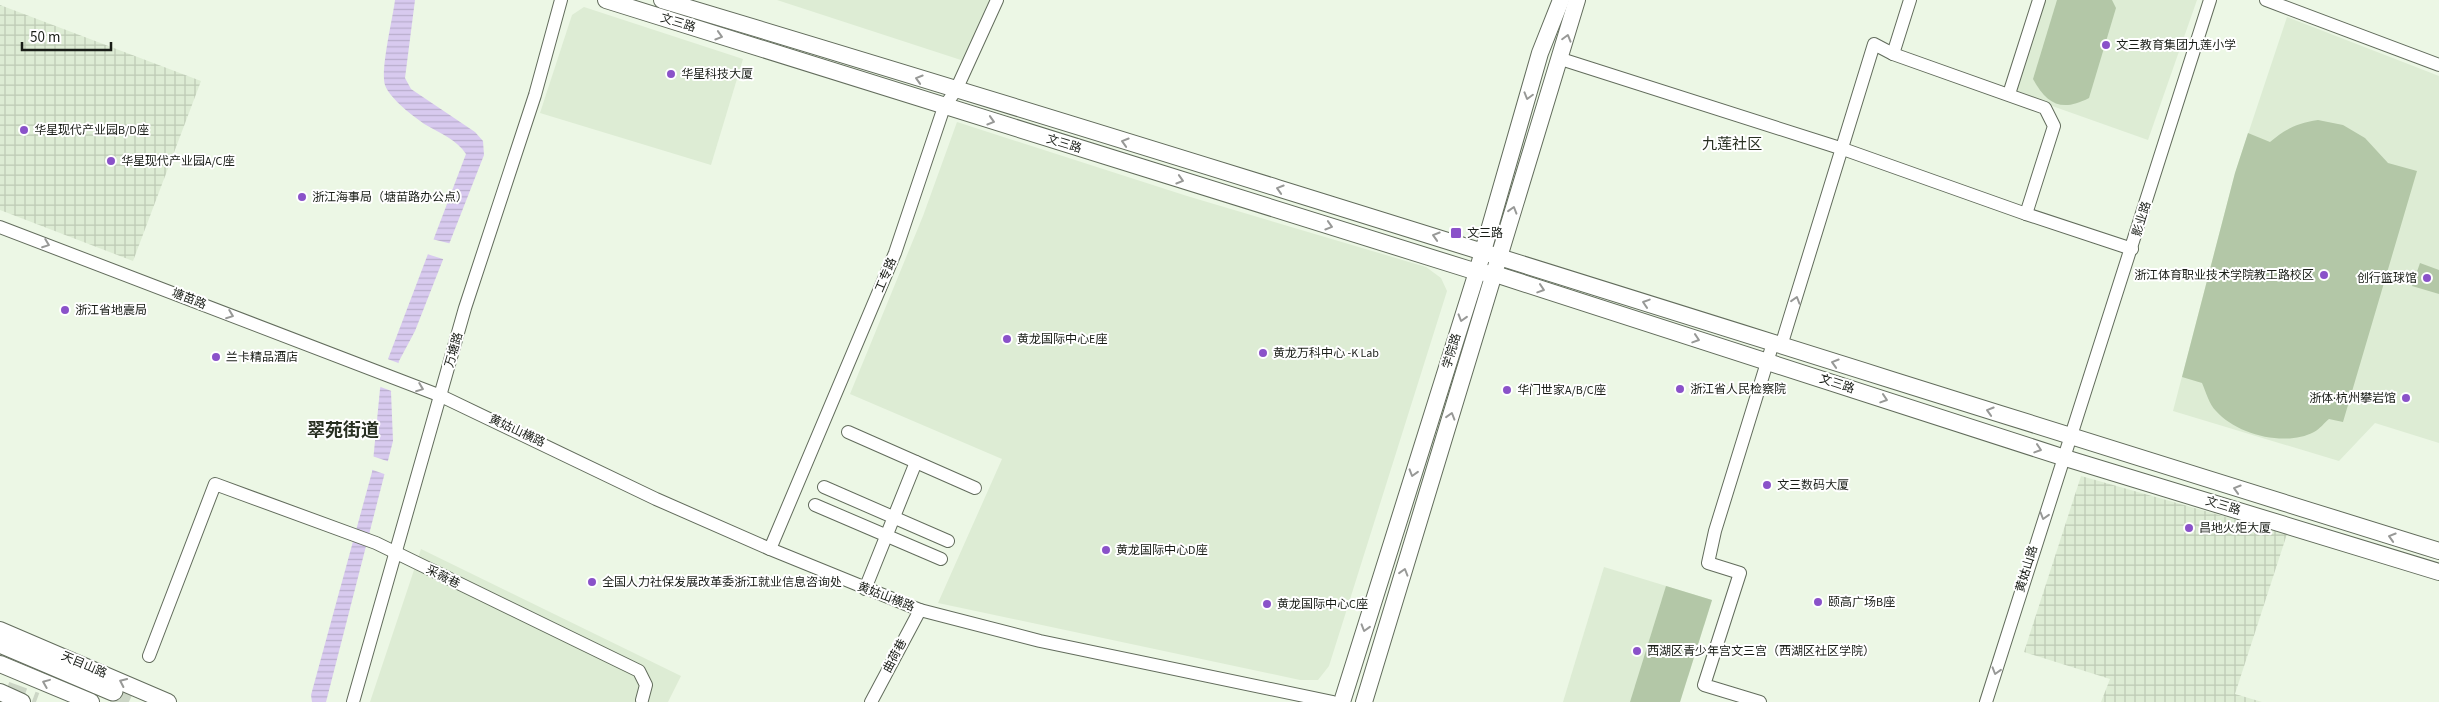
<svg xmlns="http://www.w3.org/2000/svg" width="2439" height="702" viewBox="0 0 2439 702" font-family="'Source Sans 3','Noto Sans SC',sans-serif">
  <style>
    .built { fill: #ddecd4 }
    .industrial { fill: url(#industrial-grid) }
    .pitch { fill: #b3c7a7 }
    .water { fill: url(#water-rules) }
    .pier { fill: #ecf7e5 }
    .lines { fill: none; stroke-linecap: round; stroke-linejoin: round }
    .highway-tunnel { stroke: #ccd6c6; stroke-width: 19; stroke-dasharray: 19 9; stroke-linecap: butt }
    .minor-casing { stroke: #626c5c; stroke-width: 14 }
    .major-casing { stroke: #626c5c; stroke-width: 18 }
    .highway-casing { stroke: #626c5c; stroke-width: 21 }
    .minor { stroke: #fff; stroke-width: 12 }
    .major { stroke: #fff; stroke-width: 16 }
    .highway { stroke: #fff; stroke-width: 19 }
    .oneway { stroke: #989997 }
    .poi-dot { fill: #8a52c9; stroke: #fff; stroke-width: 2 }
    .labels { text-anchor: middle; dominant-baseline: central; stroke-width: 4; stroke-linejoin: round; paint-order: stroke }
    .street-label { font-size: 12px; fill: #191d17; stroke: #fff }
    .poi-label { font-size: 12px; fill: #191d17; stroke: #fff; text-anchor: start }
    .quarter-label { font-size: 15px; fill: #272f21; stroke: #fff }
    .district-label { font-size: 18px; font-weight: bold; fill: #272f21; stroke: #fff }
  </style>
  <defs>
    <pattern id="industrial-grid" width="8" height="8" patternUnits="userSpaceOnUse" patternTransform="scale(1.25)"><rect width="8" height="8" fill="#ddecd4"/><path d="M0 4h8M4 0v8" fill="none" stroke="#bdcab5"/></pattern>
    <pattern id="water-rules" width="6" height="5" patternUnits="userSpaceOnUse" patternTransform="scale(1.25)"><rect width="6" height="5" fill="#d8caef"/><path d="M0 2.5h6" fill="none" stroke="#b9adcc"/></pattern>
  </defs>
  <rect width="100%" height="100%" fill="#ecf7e5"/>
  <!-- built -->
  <g class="built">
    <path d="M777 0H990L964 61Z"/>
    <path d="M2045 0H2197L2148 140 2055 107 2016 90Z"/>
    <path d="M584 7 743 59 711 165 540 113 572 15Z"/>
    <path d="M2287 17 2439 76V443L2375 423 2339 461 2173 411 2235 173Z"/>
    <path d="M957 122 1187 196 1426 267 1441 278 1447 291 1329 666 1318 680H1300L938 603 1002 459 850 394 923 216Z"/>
    <path d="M421 549 681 676 668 702H370Z"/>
    <path d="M1604 567 1712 600 1680 702H1563Z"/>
  </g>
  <!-- industrial -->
  <g class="industrial">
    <path d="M0 5 201 81 133 261 0 210Z"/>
    <path d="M2081 476 2287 534 2235 694 2262 702H2101L2110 679 2024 652Z"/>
  </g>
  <!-- pitch -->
  <g class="pitch">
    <path d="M2057 0H2112L2116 8 2089 98C2062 112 2047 105 2033 79Z"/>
    <path d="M2318 120 2343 125 2365 138 2388 163 2417 171 2343 422 2329 419C2324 423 2320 429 2314 432 2286 447 2237 435 2216 411 2209 404 2206 392 2202 383L2182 377 2235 173 2248 133 2270 142C2286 129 2297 123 2318 120Z"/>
    <path d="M2420 263 2439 270V294L2412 286Z"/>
    <path d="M1666 586 1712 600 1680 702H1630Z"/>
  </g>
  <!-- water -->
  <path class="water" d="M395 0H415L405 78 411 89 475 132 483 141 484 155 415 331 399 361 391 392 393 441 326 702H312L311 695 372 472 380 389 388 359 466 154C457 140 440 133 426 125 414 117 390 99 385 85 380 71 393 17 395 0Z"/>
  <!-- pier -->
  <g class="pier">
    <path d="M432 239 452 244 446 260 427 254Z"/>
    <path d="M385 358 401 364 394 392 378 386Z"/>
    <path d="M372 456 390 462 387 475 370 469Z"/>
  </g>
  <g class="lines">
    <!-- highway-tunnel -->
    <g class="highway-tunnel">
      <path d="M6 691 36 702"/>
      <path d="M113 691 135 702"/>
    </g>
    <defs>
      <g id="minor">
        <path d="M2266 0 2439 65"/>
        <path d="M1893 54 1910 0"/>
        <path d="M1561 59 1843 149 2026 214 2132 249"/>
        <path d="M2009 94 2039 0"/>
        <path d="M0 227 441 396 656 499 770 549 920 610 1040 641 1333 702"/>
        <path d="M1781 346 1874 44 1893 54 2045 108 2054 126 2026 214"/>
        <path d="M848 432 975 488"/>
        <path d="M824 487 948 541"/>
        <path d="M815 505 941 559"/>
        <path d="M770 549 895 253 944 107 956 90 997 0"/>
        <path d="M865 589 916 462"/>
        <path d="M149 656 215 484 376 543 639 671 646 685 642 700"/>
        <path d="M353 702 465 308 535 95 561 0"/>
        <path d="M871 702 920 610"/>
        <path d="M1760 702 1704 685 1740 573 1708 563 1715 531 1773 343"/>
        <path d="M1986 702C2059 467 2137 234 2210 0"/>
      </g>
      <g id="major">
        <path d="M606 0 1477 272 1495 274 2062 457 2439 572"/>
        <path d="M662 0C1256 178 1847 367 2439 551"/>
        <path d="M0 630 168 702"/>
        <path d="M0 664 91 702"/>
        <path d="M0 692 22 702"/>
        <path d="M1342 702 1477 272 1540 53 1561 0"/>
        <path d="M1364 702 1577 0"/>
      </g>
      <path id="highway" d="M0 643 113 691"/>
    </defs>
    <!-- minor casing -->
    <use href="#minor" class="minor-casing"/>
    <!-- major casing -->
    <use href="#major" class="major-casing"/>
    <!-- highway casing -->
    <use href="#highway" class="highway-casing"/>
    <!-- minor -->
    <use href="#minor" class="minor"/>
    <!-- major -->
    <use href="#major" class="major"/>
    <!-- highway -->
    <use href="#highway" class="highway"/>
  </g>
  <!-- one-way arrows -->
  <defs><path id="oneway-chevron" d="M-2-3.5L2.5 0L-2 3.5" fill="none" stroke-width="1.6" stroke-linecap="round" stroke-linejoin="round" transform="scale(1.25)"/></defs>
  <g class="oneway">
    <use href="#oneway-chevron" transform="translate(719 36) rotate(17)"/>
    <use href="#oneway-chevron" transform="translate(1567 38) rotate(-74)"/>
    <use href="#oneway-chevron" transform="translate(919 79) rotate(-163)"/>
    <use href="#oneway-chevron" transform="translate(1528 96) rotate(106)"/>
    <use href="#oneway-chevron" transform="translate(991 121) rotate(17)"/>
    <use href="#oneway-chevron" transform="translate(1125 142) rotate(-163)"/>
    <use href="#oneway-chevron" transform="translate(1180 180) rotate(17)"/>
    <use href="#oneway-chevron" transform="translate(1280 189) rotate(-163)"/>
    <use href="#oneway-chevron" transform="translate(1513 210) rotate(-73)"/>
    <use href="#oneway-chevron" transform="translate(1329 226) rotate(17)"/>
    <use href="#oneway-chevron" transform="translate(1436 236) rotate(-163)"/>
    <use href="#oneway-chevron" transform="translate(46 244) rotate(21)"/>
    <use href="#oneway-chevron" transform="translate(1541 289) rotate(18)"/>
    <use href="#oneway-chevron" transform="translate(1796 300) rotate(-73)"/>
    <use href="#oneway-chevron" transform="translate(1646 303) rotate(-162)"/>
    <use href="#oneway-chevron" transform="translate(230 315) rotate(21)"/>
    <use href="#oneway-chevron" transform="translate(1462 318) rotate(107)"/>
    <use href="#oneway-chevron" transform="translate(1696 339) rotate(18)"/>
    <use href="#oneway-chevron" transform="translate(1835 363) rotate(-163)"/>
    <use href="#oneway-chevron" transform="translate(420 388) rotate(21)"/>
    <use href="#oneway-chevron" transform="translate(1884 399) rotate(18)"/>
    <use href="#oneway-chevron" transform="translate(1990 411) rotate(-163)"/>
    <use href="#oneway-chevron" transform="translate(1451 416) rotate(-73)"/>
    <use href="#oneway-chevron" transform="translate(2038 449) rotate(18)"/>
    <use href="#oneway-chevron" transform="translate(1413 473) rotate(107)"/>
    <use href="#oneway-chevron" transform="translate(2237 489) rotate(-163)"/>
    <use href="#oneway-chevron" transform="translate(2044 516) rotate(107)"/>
    <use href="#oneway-chevron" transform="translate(2392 537) rotate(-163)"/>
    <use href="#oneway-chevron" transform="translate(1404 572) rotate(-73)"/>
    <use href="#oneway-chevron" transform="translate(1365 628) rotate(107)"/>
    <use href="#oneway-chevron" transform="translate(1996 671) rotate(107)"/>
    <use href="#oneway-chevron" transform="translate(123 682) rotate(-155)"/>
    <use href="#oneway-chevron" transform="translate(46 683) rotate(-158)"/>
  </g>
  <!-- markers -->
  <g class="poi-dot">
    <circle cx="2106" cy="45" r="5"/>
    <circle cx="671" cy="74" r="5"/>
    <circle cx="24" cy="130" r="5"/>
    <circle cx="111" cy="161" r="5"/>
    <circle cx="302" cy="197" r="5"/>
    <rect x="1450" y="227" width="12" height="12" rx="2.5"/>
    <circle cx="2324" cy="275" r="5"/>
    <circle cx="2427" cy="278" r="5"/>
    <circle cx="65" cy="310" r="5"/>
    <circle cx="1007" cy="339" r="5"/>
    <circle cx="1263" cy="353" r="5"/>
    <circle cx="216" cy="357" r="5"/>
    <circle cx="1680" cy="389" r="5"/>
    <circle cx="1507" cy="390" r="5"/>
    <circle cx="2406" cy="398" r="5"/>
    <circle cx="1767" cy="485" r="5"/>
    <circle cx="2189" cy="528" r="5"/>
    <circle cx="1106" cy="550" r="5"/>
    <circle cx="592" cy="582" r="5"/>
    <circle cx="1818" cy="602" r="5"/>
    <circle cx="1267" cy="604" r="5"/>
    <circle cx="1637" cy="651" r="5"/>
  </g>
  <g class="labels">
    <!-- street labels -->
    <g class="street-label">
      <text transform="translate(678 23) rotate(17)">文三路</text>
      <text transform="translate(1064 144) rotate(17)">文三路</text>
      <text transform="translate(2142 219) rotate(-73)">影业路</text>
      <text transform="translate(886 275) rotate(-67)">工专路</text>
      <text transform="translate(189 299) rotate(21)">塘苗路</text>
      <text transform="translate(454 350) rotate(-74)">万塘路</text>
      <text transform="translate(1452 351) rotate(-73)">学院路</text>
      <text transform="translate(1837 384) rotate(18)">文三路</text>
      <text transform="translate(517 431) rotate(25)">黄姑山横路</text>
      <text transform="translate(2223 506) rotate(17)">文三路</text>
      <text transform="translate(2027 569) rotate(-73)">黄姑山路</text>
      <text transform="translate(443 577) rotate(27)">采薇巷</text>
      <text transform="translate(886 597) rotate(21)">黄姑山横路</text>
      <text transform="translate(895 656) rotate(-62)">曲荷巷</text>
      <text transform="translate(84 665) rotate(23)">天目山路</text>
    </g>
    <!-- poi labels -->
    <g class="poi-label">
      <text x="2116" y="45">文三教育集团九莲小学</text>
      <text x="681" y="74">华星科技大厦</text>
      <text x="34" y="130">华星现代产业园B/D座</text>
      <text x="121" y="161">华星现代产业园A/C座</text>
      <text x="312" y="197">浙江海事局（塘苗路办公点）</text>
      <text x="1467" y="233">文三路</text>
      <text x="2314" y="275" text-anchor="end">浙江体育职业技术学院教工路校区</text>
      <text x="2417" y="278" text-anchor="end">创行篮球馆</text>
      <text x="75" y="310">浙江省地震局</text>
      <text x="1017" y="339">黄龙国际中心E座</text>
      <text x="1273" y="353">黄龙万科中心 -K Lab</text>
      <text x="226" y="357">兰卡精品酒店</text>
      <text x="1690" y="389">浙江省人民检察院</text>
      <text x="1517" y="390">华门世家A/B/C座</text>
      <text x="2396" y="398" text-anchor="end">浙体·杭州攀岩馆</text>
      <text x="1777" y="485">文三数码大厦</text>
      <text x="2199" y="528">昌地火炬大厦</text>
      <text x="1116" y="550">黄龙国际中心D座</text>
      <text x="602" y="582">全国人力社保发展改革委浙江就业信息咨询处</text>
      <text x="1828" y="602">颐高广场B座</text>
      <text x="1277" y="604">黄龙国际中心C座</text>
      <text x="1647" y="651">西湖区青少年宫文三宫（西湖区社区学院）</text>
    </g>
    <!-- quarter labels -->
    <g class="quarter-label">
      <text x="1732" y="144">九莲社区</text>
    </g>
    <!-- district labels -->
    <g class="district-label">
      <text x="343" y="430">翠苑街道</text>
    </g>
  </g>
  <!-- scale -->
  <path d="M22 42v8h89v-8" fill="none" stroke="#191d17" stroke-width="2.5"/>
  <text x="30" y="42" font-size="15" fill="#191d17" stroke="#ffffff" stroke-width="4" paint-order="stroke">50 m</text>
</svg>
